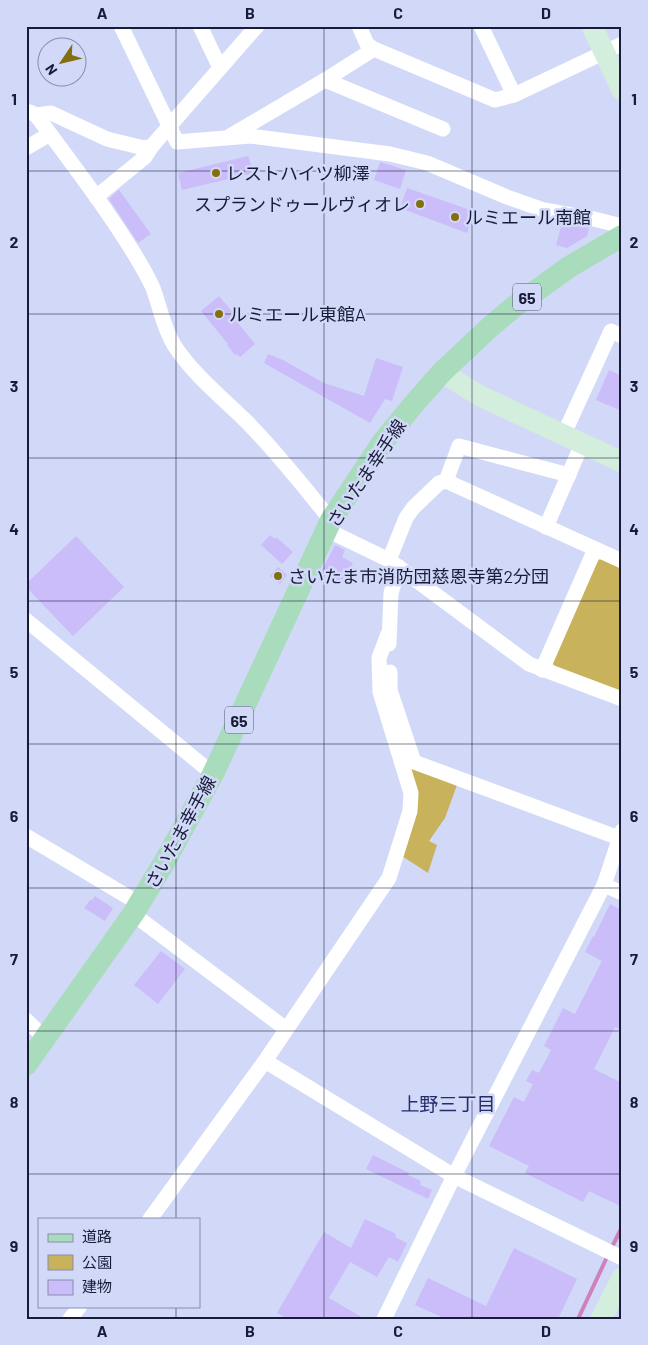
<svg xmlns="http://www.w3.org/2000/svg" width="648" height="1345" viewBox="0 0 648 1345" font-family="Barlow,'Noto Sans JP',sans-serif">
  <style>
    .green { fill: #c8b25b }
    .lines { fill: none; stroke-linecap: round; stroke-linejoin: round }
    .stream { stroke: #ce82bd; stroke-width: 4 }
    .building { fill: #cbbcfa }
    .street { stroke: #fff; stroke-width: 15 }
    .secondary { stroke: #d4eede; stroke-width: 21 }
    .primary { stroke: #a9dcbc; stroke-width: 22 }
    .grid { fill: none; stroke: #181c38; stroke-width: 1; stroke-opacity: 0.55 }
    .poi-dot { fill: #836f0d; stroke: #d2d9f8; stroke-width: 2 }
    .labels { text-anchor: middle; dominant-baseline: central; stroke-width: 5; stroke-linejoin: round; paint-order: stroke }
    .shield { fill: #d2d9f8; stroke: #505572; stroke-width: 1 }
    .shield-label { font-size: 16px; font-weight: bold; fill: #181c38 }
    .poi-label { font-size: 18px; fill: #181c38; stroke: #d2d9f8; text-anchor: start }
    .street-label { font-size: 18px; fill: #181c38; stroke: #d2d9f8 }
    .neighbourhood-label { font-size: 19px; fill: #262b6a; stroke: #d2d9f8 }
    .neatline { fill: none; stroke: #181c38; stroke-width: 2 }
    .grid-label { font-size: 16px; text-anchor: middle; font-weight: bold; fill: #181c38 }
  </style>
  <rect width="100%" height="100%" fill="#d2d9f8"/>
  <!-- green -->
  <g class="green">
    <path d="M601 559 622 568V692L557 669 552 662 595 562Z"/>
    <path d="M409 764 457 785 445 818 429 841 437 845 428 873 402 856Z"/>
  </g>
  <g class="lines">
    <!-- stream -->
    <g class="stream">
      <path d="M611 1249 622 1227"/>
      <path d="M578 1319 608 1255"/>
    </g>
  </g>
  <!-- building -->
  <g class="building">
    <path d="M248 156 254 173 182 190 178 173Z"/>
    <path d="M380 162 406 170 400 189 374 180Z"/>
    <path d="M407 188 470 210 469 211 474 212 467 233 400 208Z"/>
    <path d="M119 190 151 234 138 243 109 199Z"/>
    <path d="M562 223 589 228 587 236 567 248 556 245Z"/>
    <path d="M219 296 240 321 238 323 255 344 240 357 237 354 235 355 227 345 228 344 201 311Z"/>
    <path d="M268 354 283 360 324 383 364 396 376 358 403 367 392 401 385 399 370 423 264 363Z"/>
    <path d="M609 370 622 376V411L596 400Z"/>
    <path d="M270 535 275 539 276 537 293 552 282 564 261 545Z"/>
    <path d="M76 536 124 587 73 636 26 587V584Z"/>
    <path d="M335 545 345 550 342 557 353 563 342 583 321 572Z"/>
    <path d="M278 567 287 575 280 584 270 576Z"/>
    <path d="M95 896 113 908 105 921 84 908 90 900H92Z"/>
    <path d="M610 904 622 910V1030L615 1027 594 1069 622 1083V1207L589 1191 583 1202 525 1173 529 1166 489 1146 514 1097 524 1102 533 1084 526 1081 532 1070 539 1073 551 1050 544 1046 563 1008 575 1014 602 961 585 952 593 936 594 937Z"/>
    <path d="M161 951 185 969 158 1004 134 985Z"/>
    <path d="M373 1155 409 1173 408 1175 421 1181 420 1185 432 1190 428 1199 366 1169Z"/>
    <path d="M365 1219 396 1234 395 1237 407 1243 398 1262 389 1257 377 1277 350 1262 329 1298 365 1319H287L277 1313 324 1232 351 1248Z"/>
    <path d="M514 1248 577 1279 558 1319H446L415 1305 428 1278 486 1306Z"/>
  </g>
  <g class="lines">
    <!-- street -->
    <g class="street">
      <path d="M121 26 177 142 250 136 390 154 427 163 507 197 544 210 594 219 622 226"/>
      <path d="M200 26 220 68"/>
      <path d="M359 26 367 44 374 49 495 100 514 95 622 44"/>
      <path d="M481 26 514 95"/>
      <path d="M325 80 443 129"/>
      <path d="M30 112 36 115 51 113 107 139 144 148 152 146 257 26"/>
      <path d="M36 115C70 161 105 206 135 255 141 265 148 277 153 288 160 307 163 327 174 345 192 373 220 396 244 419 276 451 303 486 331 520"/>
      <path d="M230 136 325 80 374 49"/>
      <path d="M26 148 50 134"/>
      <path d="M96 197 145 157 152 146"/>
      <path d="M563 436 611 331 622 336"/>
      <path d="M446 481 459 446 569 475"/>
      <path d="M546 527 582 444"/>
      <path d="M327 530 389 560 529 664 622 699"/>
      <path d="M389 560 406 518 413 508 439 483 446 481 622 561"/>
      <path d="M26 620 213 774"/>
      <path d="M389 644 391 593 399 567"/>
      <path d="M542 670 595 549"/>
      <path d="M390 672V690L414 762 619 838"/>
      <path d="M26 836 140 904"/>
      <path d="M604 885 622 893"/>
      <path d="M133 914 286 1029"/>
      <path d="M26 1020 45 1038"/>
      <path d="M265 1061 454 1176 622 1258"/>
      <path d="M150 1219 265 1061 389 878 410 811 411 793 380 692 379 658 388 634"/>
      <path d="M70 1319 80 1306"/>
      <path d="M384 1319 454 1176 604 885 622 831"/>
    </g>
    <!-- secondary -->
    <g class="secondary">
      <path d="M592 26 622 90"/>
      <path d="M442 372 478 395 622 462"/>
      <path d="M601 1319 622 1278"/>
    </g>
    <!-- primary -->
    <path class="primary" d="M26 1065 133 914 165 861 213 774 331 520 382 443 413 405 442 372 490 327 515 306 569 267 622 236"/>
  </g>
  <!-- grid -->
  <path class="grid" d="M176 26V1219M324 26V1319M472 26V1319M26 171H622M26 314H622M26 458H622M26 601H622M26 744H622M26 888H622M26 1031H622M26 1174H622M176 1306V1319"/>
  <!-- markers -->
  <g class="poi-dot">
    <circle cx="216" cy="173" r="5"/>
    <circle cx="420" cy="204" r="5"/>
    <circle cx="455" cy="217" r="5"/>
    <circle cx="219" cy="314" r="5"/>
    <circle cx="278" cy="576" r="5"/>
  </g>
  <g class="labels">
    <!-- shield labels -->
    <g class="shield">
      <rect x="513" y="283.5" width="28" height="27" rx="4"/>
      <rect x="225" y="706.5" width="28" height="27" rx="4"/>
    </g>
    <g class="shield-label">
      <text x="527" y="297">65</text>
      <text x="239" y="720">65</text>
    </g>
    <!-- poi labels -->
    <g class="poi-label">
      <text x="226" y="173">レストハイツ柳澤</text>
      <text x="410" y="204" text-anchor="end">スプランドゥールヴィオレ</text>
      <text x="465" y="217">ルミエール南館</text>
      <text x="229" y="314">ルミエール東館A</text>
      <text x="288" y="576">さいたま市消防団慈恩寺第2分団</text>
    </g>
    <!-- street labels -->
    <g class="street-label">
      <text transform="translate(366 473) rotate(-56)">さいたま幸手線</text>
      <text transform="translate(180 832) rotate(-61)">さいたま幸手線</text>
    </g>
    <!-- neighbourhood labels -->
    <g class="neighbourhood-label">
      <text x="448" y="1103">上野三丁目</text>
    </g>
  </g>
  <!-- border -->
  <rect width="648" height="1345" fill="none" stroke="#d2d9f8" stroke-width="55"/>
  <!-- legend -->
  <rect x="38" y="1218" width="162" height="90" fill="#d2d9f8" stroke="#888dab"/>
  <rect x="48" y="1234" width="25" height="8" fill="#a9dcbc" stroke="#888dab"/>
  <text x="82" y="1242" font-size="15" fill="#181c38">道路</text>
  <rect x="48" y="1255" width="25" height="15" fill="#c8b25b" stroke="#888dab"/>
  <text x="82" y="1268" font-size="15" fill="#181c38">公園</text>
  <rect x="48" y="1280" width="25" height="15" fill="#cbbcfa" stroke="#888dab"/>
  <text x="82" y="1292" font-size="15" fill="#181c38">建物</text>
  <!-- north arrow -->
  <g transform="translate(62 62) rotate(235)"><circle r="24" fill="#d2d9f8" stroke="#888dab"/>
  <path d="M0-4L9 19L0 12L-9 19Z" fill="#836f0d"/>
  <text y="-8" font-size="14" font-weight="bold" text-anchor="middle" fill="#181c38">N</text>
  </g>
  <rect x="28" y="28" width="592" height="1290" class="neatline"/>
  <g class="grid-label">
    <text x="102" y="19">A</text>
    <text x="250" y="19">B</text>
    <text x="398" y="19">C</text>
    <text x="546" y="19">D</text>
    <text x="14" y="105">1</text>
    <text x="634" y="105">1</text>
    <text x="14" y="248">2</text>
    <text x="634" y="248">2</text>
    <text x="14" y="392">3</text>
    <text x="634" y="392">3</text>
    <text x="14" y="535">4</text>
    <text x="634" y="535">4</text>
    <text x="14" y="678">5</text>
    <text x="634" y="678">5</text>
    <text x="14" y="822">6</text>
    <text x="634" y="822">6</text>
    <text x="14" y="965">7</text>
    <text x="634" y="965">7</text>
    <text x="14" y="1108">8</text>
    <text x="634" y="1108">8</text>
    <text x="14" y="1252">9</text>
    <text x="634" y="1252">9</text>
    <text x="102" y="1337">A</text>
    <text x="250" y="1337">B</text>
    <text x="398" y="1337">C</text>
    <text x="546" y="1337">D</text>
  </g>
</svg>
